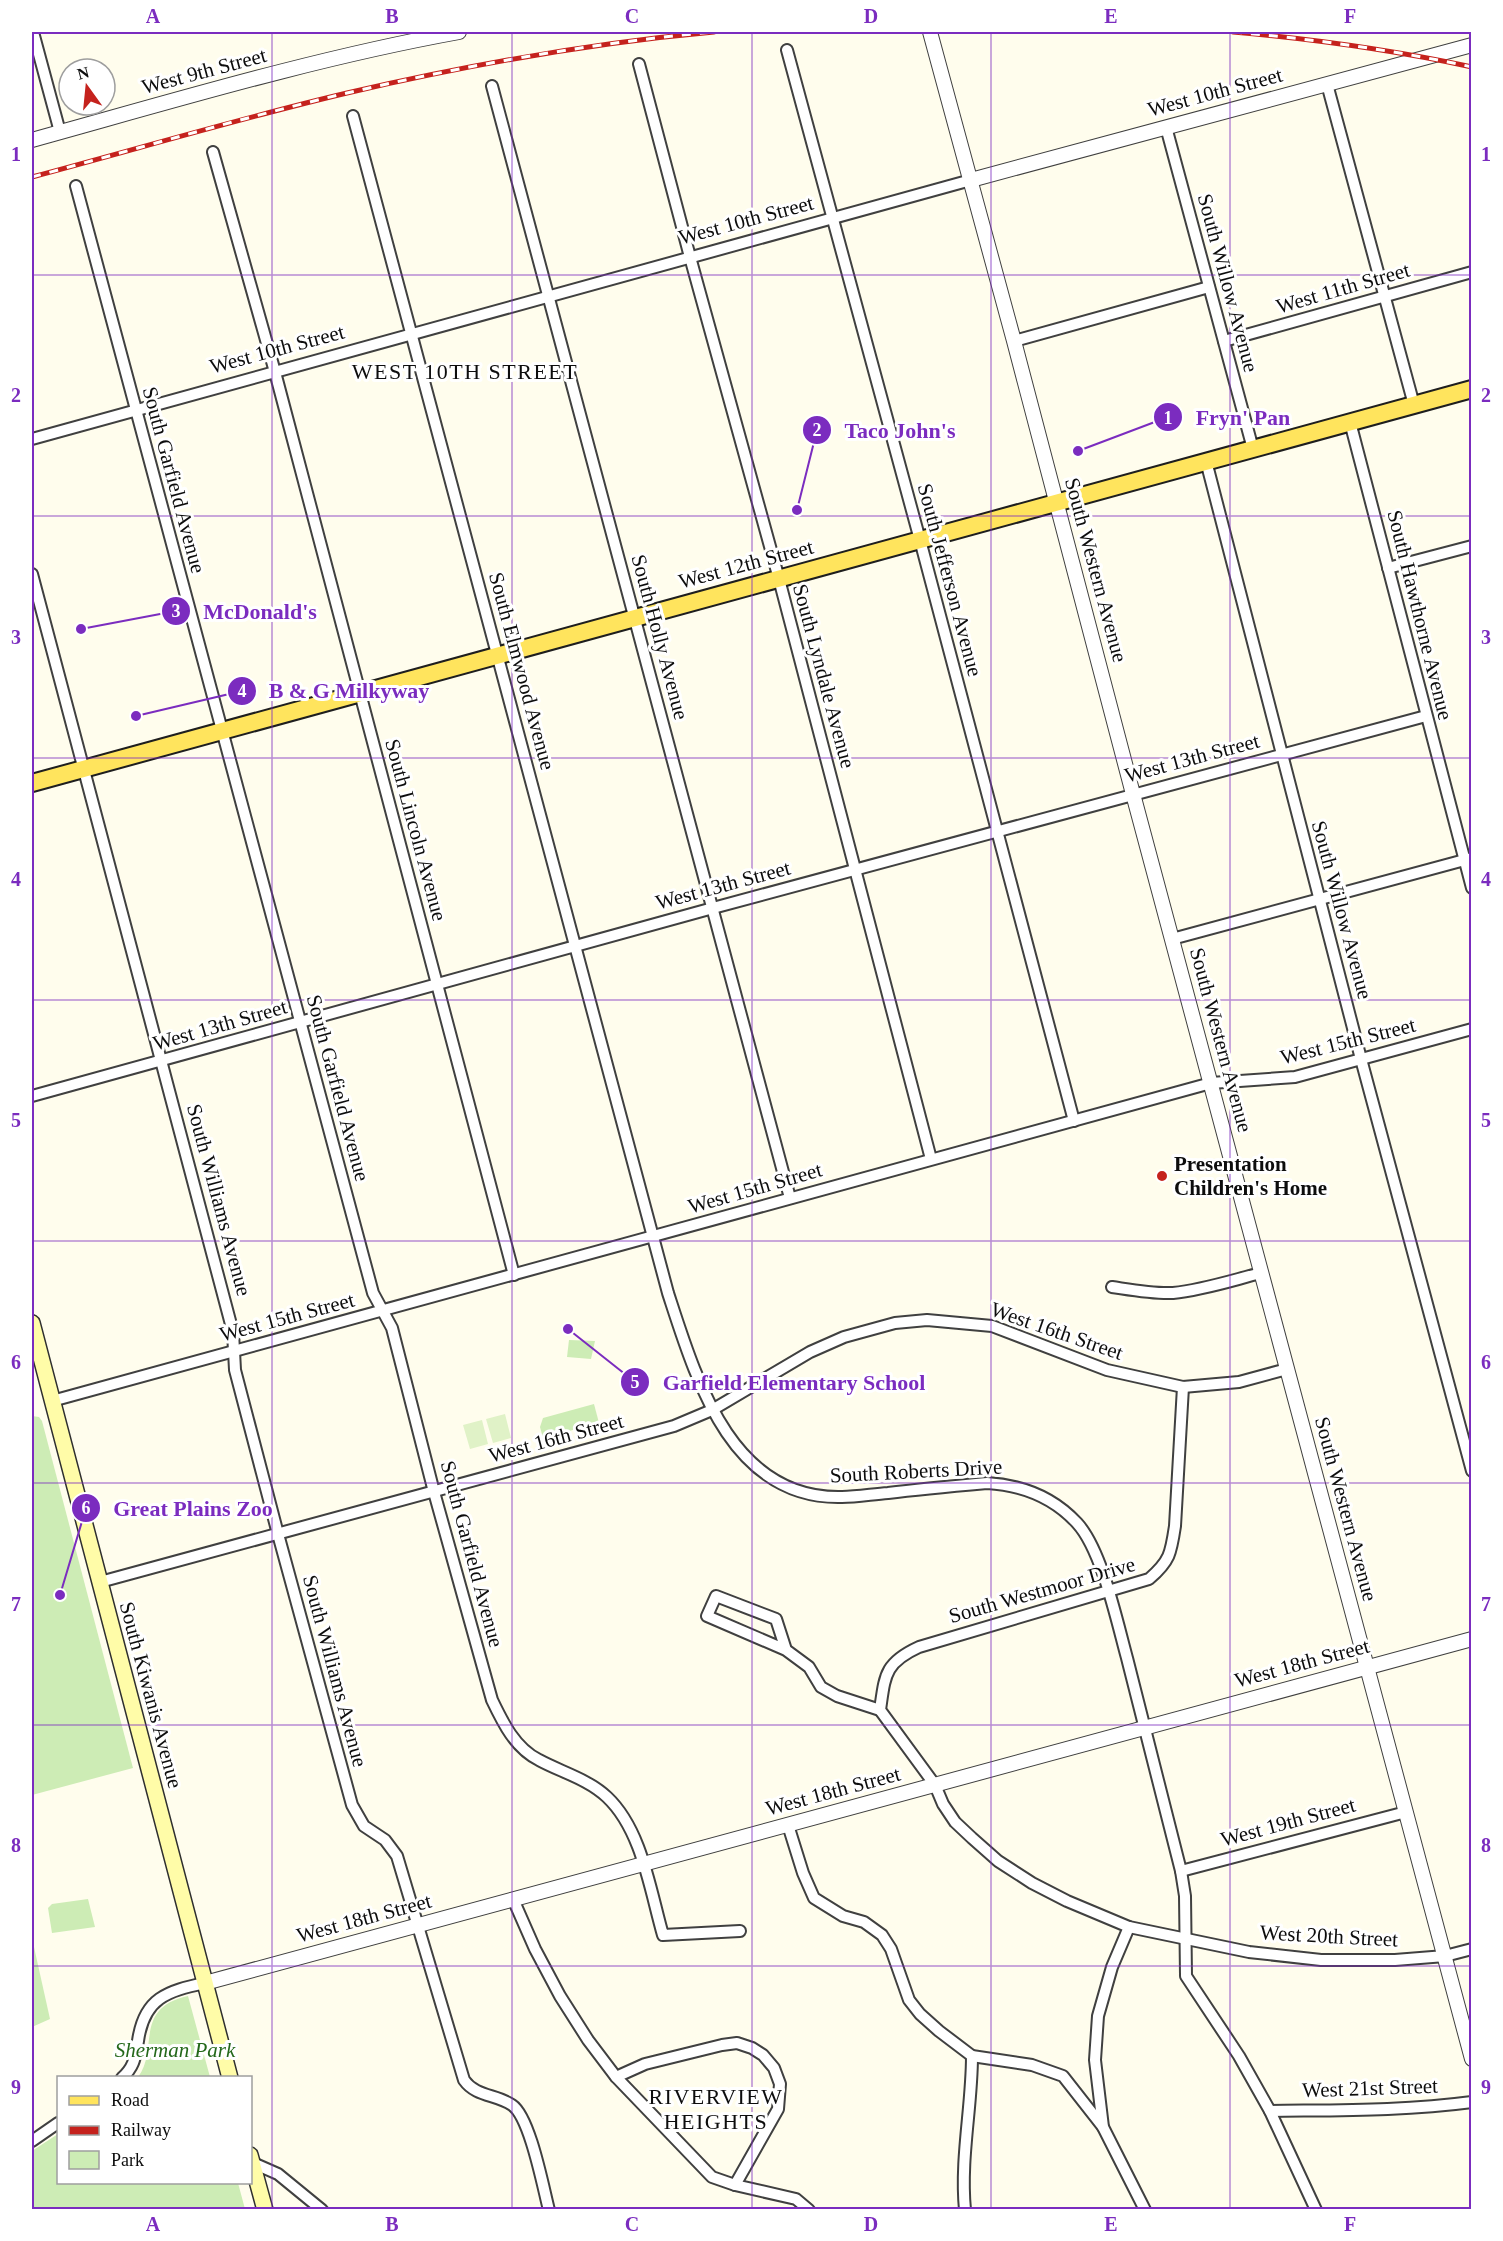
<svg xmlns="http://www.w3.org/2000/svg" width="1503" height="2241" viewBox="0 0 1503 2241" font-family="'Times New Roman',serif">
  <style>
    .green { fill: #cdecb5 }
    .pitch { fill: #e0f2c7 }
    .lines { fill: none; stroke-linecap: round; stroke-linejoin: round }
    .minor-casing { stroke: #404040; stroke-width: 14 }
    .tertiary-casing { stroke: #404040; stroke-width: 16 }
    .secondary-casing { stroke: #2f2f2f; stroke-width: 18 }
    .primary-casing { stroke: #1e1e1e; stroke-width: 20 }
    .minor { stroke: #fff; stroke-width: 10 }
    .tertiary { stroke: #fff; stroke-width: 14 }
    .secondary { stroke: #fffca8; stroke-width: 15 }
    .primary { stroke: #ffe45d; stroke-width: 16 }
    .rail-casing { stroke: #c5221d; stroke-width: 5 }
    .rail { stroke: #fff; stroke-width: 3; stroke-dasharray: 9; stroke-linecap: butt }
    .grid { fill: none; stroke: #7b2cbf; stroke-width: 1.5; stroke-opacity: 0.55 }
    .poi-dot { fill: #c5221d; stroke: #fff; stroke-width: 2 }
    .labels { text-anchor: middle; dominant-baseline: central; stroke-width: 6; stroke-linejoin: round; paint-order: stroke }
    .street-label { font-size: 21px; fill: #0d0d0d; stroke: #fff }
    .poi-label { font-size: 21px; font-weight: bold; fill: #0d0d0d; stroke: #fff; text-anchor: start }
    .park-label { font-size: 21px; font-style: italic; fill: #24681a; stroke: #fff }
    .neighbourhood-label { font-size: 22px; letter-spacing: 1.5px; fill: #0d0d0d; stroke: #fff }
    .leader { fill: none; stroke: #7b2cbf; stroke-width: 2 }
    .callout-dot { fill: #7b2cbf; stroke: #fff; stroke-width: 2 }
    .mark-label { font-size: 18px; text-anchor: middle; font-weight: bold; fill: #fff }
    .callout-label { font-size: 22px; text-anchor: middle; font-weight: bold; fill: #7b2cbf; stroke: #fff; stroke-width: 6; stroke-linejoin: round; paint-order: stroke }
    .neatline { fill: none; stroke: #7b2cbf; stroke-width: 2 }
    .grid-label { font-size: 20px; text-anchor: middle; font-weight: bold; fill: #7b2cbf }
  </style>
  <rect width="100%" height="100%" fill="#fffded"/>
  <!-- green -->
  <g class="green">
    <path d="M569 1340 595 1341 591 1359 567 1357Z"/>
    <path d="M594 1404 599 1423 543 1438 540 1427 543 1418Z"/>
    <path d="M32 1416 39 1417 42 1421 133 1768 32 1795Z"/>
    <path d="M88 1899 95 1927 52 1933 48 1908 52 1904Z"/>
    <path d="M32 1938 50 2019 32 2027Z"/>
    <path d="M188 1996 210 2077H138C159 2050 133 2008 188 1996Z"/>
    <path d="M58 2134V2182L238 2183 245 2209H32V2151Z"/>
  </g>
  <!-- pitch -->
  <g class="pitch">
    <path d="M505 1414 511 1438 493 1443 486 1419Z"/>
    <path d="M482 1420 488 1444 470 1449 463 1425Z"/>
  </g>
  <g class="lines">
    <defs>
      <g id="minor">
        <path d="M33 32 60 132"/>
        <path d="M787 50 920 540 1074 1121"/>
        <path d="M639 64 690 257 779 579 931 1159"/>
        <path d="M1327 84 1414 405"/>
        <path d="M492 86 790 1198"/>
        <path d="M353 116 668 1293C696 1379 731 1500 842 1497 857 1497 873 1494 888 1493 921 1489 954 1486 987 1483 1021 1485 1053 1497 1077 1523 1102 1550 1117 1622 1127 1658 1145 1729 1163 1800 1181 1871L1185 1896 1186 1976 1239 2056 1270 2111 1316 2210"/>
        <path d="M1166 127 1253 449"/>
        <path d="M213 152 275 372 514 1275"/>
        <path d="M76 186 373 1293 392 1328 434 1492 492 1700C503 1723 515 1748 539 1760 561 1772 588 1779 607 1797 642 1830 650 1890 663 1935L740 1931"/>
        <path d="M1014 341 1209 287"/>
        <path d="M1224 341 1472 272"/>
        <path d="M1350 422 1472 888"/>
        <path d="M32 439 971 180"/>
        <path d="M1206 461 1361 1059 1472 1471"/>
        <path d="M1388 568 1472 546"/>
        <path d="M32 574 233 1332 235 1370 278 1534 352 1805 364 1826 385 1840 397 1856 464 2080C476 2097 496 2094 512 2105 530 2117 543 2187 549 2210"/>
        <path d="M1172 939 1472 858"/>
        <path d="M32 1096 713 908 1426 716"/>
        <path d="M1112 1287C1132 1290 1153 1294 1173 1293 1203 1290 1233 1280 1261 1273"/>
        <path d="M1183 1387 1175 1526C1171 1553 1170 1561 1149 1579L919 1647C884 1663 885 1676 880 1710L935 1785 943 1804 955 1822 972 1838 998 1861 1032 1883 1067 1901 1129 1927 1249 1952 1321 1960H1395L1445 1956 1472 1949"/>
        <path d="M52 1401 1211 1083 1295 1077 1472 1029"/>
        <path d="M100 1582 674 1426 712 1410 810 1352 844 1337 895 1323 927 1320 992 1326 1107 1370 1183 1387 1239 1382 1287 1369"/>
        <path d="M786 1650 776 1619 716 1596 707 1616 786 1650 809 1667 821 1687 837 1696 880 1710"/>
        <path d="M788 1825 803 1873 814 1898 843 1916 864 1922 882 1935 891 1949 909 2000 920 2014 939 2031 972 2056 1032 2065 1063 2076 1103 2127"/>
        <path d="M1181 1871 1406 1812"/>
        <path d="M513 1899 535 1949 560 1996 588 2040 616 2077 712 2177 735 2185 796 2199 809 2210"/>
        <path d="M1129 1927 1112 1967 1098 2016 1095 2060 1103 2127 1145 2210"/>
        <path d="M616 2077 645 2064 722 2045 737 2043 752 2048 763 2055 774 2068 780 2084 778 2109 735 2185"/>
        <path d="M122 2078C135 2066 135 2057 138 2041 144 1998 167 1991 205 1983"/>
        <path d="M1270 2111C1338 2110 1404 2111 1472 2102"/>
        <path d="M32 2141 58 2123"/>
        <path d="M253 2163 278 2174 322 2210"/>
        <path d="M965 2210C960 2158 972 2107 972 2056"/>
      </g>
      <g id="tertiary">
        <path d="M930 32 1014 341 1133 794 1472 2059"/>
        <path d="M32 140C173 101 315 58 459 32"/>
        <path d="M971 180 1472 45"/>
        <path d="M205 1983 1472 1639"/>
      </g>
      <g id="secondary">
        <path d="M32 1323 230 2078"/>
        <path d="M250 2155 265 2210"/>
      </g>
      <path id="primary" d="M32 783 1472 389"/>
    </defs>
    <!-- minor casing -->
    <use href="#minor" class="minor-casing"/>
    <!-- tertiary casing -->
    <use href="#tertiary" class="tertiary-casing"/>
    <!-- secondary casing -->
    <use href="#secondary" class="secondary-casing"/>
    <!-- primary casing -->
    <use href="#primary" class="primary-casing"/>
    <!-- minor -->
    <use href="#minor" class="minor"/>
    <!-- tertiary -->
    <use href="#tertiary" class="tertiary"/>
    <!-- secondary -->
    <use href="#secondary" class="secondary"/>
    <!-- primary -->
    <use href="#primary" class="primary"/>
    <defs>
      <g id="rail">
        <path d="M1233 32C1313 39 1393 50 1472 67"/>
        <path d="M32 177C137 149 241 118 347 93 468 65 591 43 714 32"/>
      </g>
    </defs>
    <!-- rail casing -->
    <use href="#rail" class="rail-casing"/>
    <!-- rail -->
    <use href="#rail" class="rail"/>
  </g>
  <!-- grid -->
  <path class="grid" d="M272 32V2210M512 32V2210M752 32V2210M991 32V2210M1230 32V2210M32 275H1472M32 516H1472M32 758H1472M32 1000H1472M32 1241H1472M32 1483H1472M32 1725H1472M32 1966H1472"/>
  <!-- markers -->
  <circle class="poi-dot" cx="1162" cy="1176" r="6"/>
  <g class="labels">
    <!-- street labels -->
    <g class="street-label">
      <text transform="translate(204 71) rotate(-15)">West 9th Street</text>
      <text transform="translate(1215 92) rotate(-15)">West 10th Street</text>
      <text transform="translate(746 220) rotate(-15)">West 10th Street</text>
      <text transform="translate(1228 283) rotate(75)">South Willow Avenue</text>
      <text transform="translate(1343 288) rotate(-16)">West 11th Street</text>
      <text transform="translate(277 349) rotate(-15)">West 10th Street</text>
      <text transform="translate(174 480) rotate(75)">South Garfield Avenue</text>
      <text transform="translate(746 564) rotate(-15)">West 12th Street</text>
      <text transform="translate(1096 570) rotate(75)">South Western Avenue</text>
      <text transform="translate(950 580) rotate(75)">South Jefferson Avenue</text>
      <text transform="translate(1420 615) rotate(76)">South Hawthorne Avenue</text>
      <text transform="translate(660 637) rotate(75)">South Holly Avenue</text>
      <text transform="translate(522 671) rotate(75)">South Elmwood Avenue</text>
      <text transform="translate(824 676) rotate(75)">South Lyndale Avenue</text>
      <text transform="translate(1192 758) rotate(-15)">West 13th Street</text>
      <text transform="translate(416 830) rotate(75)">South Lincoln Avenue</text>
      <text transform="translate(723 885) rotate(-15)">West 13th Street</text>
      <text transform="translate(1342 910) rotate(75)">South Willow Avenue</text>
      <text transform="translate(220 1025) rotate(-16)">West 13th Street</text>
      <text transform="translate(1221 1040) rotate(75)">South Western Avenue</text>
      <text transform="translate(1348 1041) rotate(-14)">West 15th Street</text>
      <text transform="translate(338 1088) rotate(75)">South Garfield Avenue</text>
      <text transform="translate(755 1188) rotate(-16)">West 15th Street</text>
      <text transform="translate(219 1200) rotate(75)">South Williams Avenue</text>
      <text transform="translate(287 1317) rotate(-15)">West 15th Street</text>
      <text transform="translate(1057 1331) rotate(19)">West 16th Street</text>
      <text transform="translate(556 1438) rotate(-15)">West 16th Street</text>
      <text transform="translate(916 1471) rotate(-3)">South Roberts Drive</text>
      <text transform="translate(1346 1509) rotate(75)">South Western Avenue</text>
      <text transform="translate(472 1554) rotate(75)">South Garfield Avenue</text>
      <text transform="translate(1042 1590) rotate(-16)">South Westmoor Drive</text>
      <text transform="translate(1302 1663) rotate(-15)">West 18th Street</text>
      <text transform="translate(335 1671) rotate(75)">South Williams Avenue</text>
      <text transform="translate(151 1695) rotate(75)">South Kiwanis Avenue</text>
      <text transform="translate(833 1791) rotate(-15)">West 18th Street</text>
      <text transform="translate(1288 1822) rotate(-15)">West 19th Street</text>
      <text transform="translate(364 1918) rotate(-15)">West 18th Street</text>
      <text transform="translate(1329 1936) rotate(3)">West 20th Street</text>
      <text transform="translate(1370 2088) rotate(-2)">West 21st Street</text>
    </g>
    <!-- poi labels -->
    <g class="poi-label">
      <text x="1174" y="1164">Presentation<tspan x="1174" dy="24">Children's Home</tspan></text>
    </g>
    <!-- park labels -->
    <g class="park-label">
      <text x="175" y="2050">Sherman Park</text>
    </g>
    <!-- neighbourhood labels -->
    <g class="neighbourhood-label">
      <text x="465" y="371">WEST 10TH STREET</text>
      <text x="716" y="2096">RIVERVIEW<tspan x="716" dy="25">HEIGHTS</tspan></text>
    </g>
  </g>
  <!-- callouts -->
  <path class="leader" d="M1078 451L1168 417M797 510L817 430M81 629L176 611M136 716L242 691M568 1329L635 1382M60 1595L86 1508"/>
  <g class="callout-dot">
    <circle cx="1078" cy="451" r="6"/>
    <circle cx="797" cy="510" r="6"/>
    <circle cx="81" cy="629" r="6"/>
    <circle cx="136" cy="716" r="6"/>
    <circle cx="568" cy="1329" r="6"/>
    <circle cx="60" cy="1595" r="6"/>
    <circle cx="1168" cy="417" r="15"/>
    <circle cx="817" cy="430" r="15"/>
    <circle cx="176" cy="611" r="15"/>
    <circle cx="242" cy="691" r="15"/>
    <circle cx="635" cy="1382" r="15"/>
    <circle cx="86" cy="1508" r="15"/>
  </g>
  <g class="mark-label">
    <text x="1168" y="424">1</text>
    <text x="817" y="436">2</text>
    <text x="176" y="617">3</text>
    <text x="242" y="697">4</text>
    <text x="635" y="1388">5</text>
    <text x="86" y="1514">6</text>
  </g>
  <g class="callout-label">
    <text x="1243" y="425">Fryn' Pan</text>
    <text x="900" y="438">Taco John's</text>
    <text x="260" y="619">McDonald's</text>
    <text x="349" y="698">B &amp; G Milkyway</text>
    <text x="794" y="1390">Garfield Elementary School</text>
    <text x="193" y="1516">Great Plains Zoo</text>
  </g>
  <!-- border -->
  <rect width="1503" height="2241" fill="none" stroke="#ffffff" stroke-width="66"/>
  <!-- legend -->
  <rect x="57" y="2076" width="195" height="108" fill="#ffffff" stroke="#9e9e9e" stroke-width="1.5"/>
  <rect x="69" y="2096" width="30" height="9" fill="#ffe45d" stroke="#9e9e9e" stroke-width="1.5"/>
  <text x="111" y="2106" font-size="18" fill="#0d0d0d">Road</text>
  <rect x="69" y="2126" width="30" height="9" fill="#c5221d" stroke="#9e9e9e" stroke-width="1.5"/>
  <text x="111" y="2136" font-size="18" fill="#0d0d0d">Railway</text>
  <rect x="69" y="2151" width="30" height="18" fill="#cdecb5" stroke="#9e9e9e" stroke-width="1.5"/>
  <text x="111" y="2166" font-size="18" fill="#0d0d0d">Park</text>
  <!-- north arrow -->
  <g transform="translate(87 87) rotate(345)"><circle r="28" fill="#ffffff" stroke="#9e9e9e" stroke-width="1.5"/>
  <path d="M0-4.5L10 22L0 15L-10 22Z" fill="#c5221d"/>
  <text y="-9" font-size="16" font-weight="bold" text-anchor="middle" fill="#0d0d0d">N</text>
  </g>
  <rect x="33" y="33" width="1437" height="2175" class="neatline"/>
  <g class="grid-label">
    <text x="153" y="23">A</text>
    <text x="392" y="23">B</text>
    <text x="632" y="23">C</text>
    <text x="871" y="23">D</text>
    <text x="1111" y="23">E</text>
    <text x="1350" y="23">F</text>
    <text x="16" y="161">1</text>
    <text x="1486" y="161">1</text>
    <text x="16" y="402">2</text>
    <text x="1486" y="402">2</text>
    <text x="16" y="644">3</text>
    <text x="1486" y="644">3</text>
    <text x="16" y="886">4</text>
    <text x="1486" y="886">4</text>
    <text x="16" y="1127">5</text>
    <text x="1486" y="1127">5</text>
    <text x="16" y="1369">6</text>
    <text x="1486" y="1369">6</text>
    <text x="16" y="1611">7</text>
    <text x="1486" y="1611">7</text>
    <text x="16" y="1852">8</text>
    <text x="1486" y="1852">8</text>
    <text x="16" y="2094">9</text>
    <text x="1486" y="2094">9</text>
    <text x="153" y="2231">A</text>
    <text x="392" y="2231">B</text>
    <text x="632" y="2231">C</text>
    <text x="871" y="2231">D</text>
    <text x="1111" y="2231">E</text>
    <text x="1350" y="2231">F</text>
  </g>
</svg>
